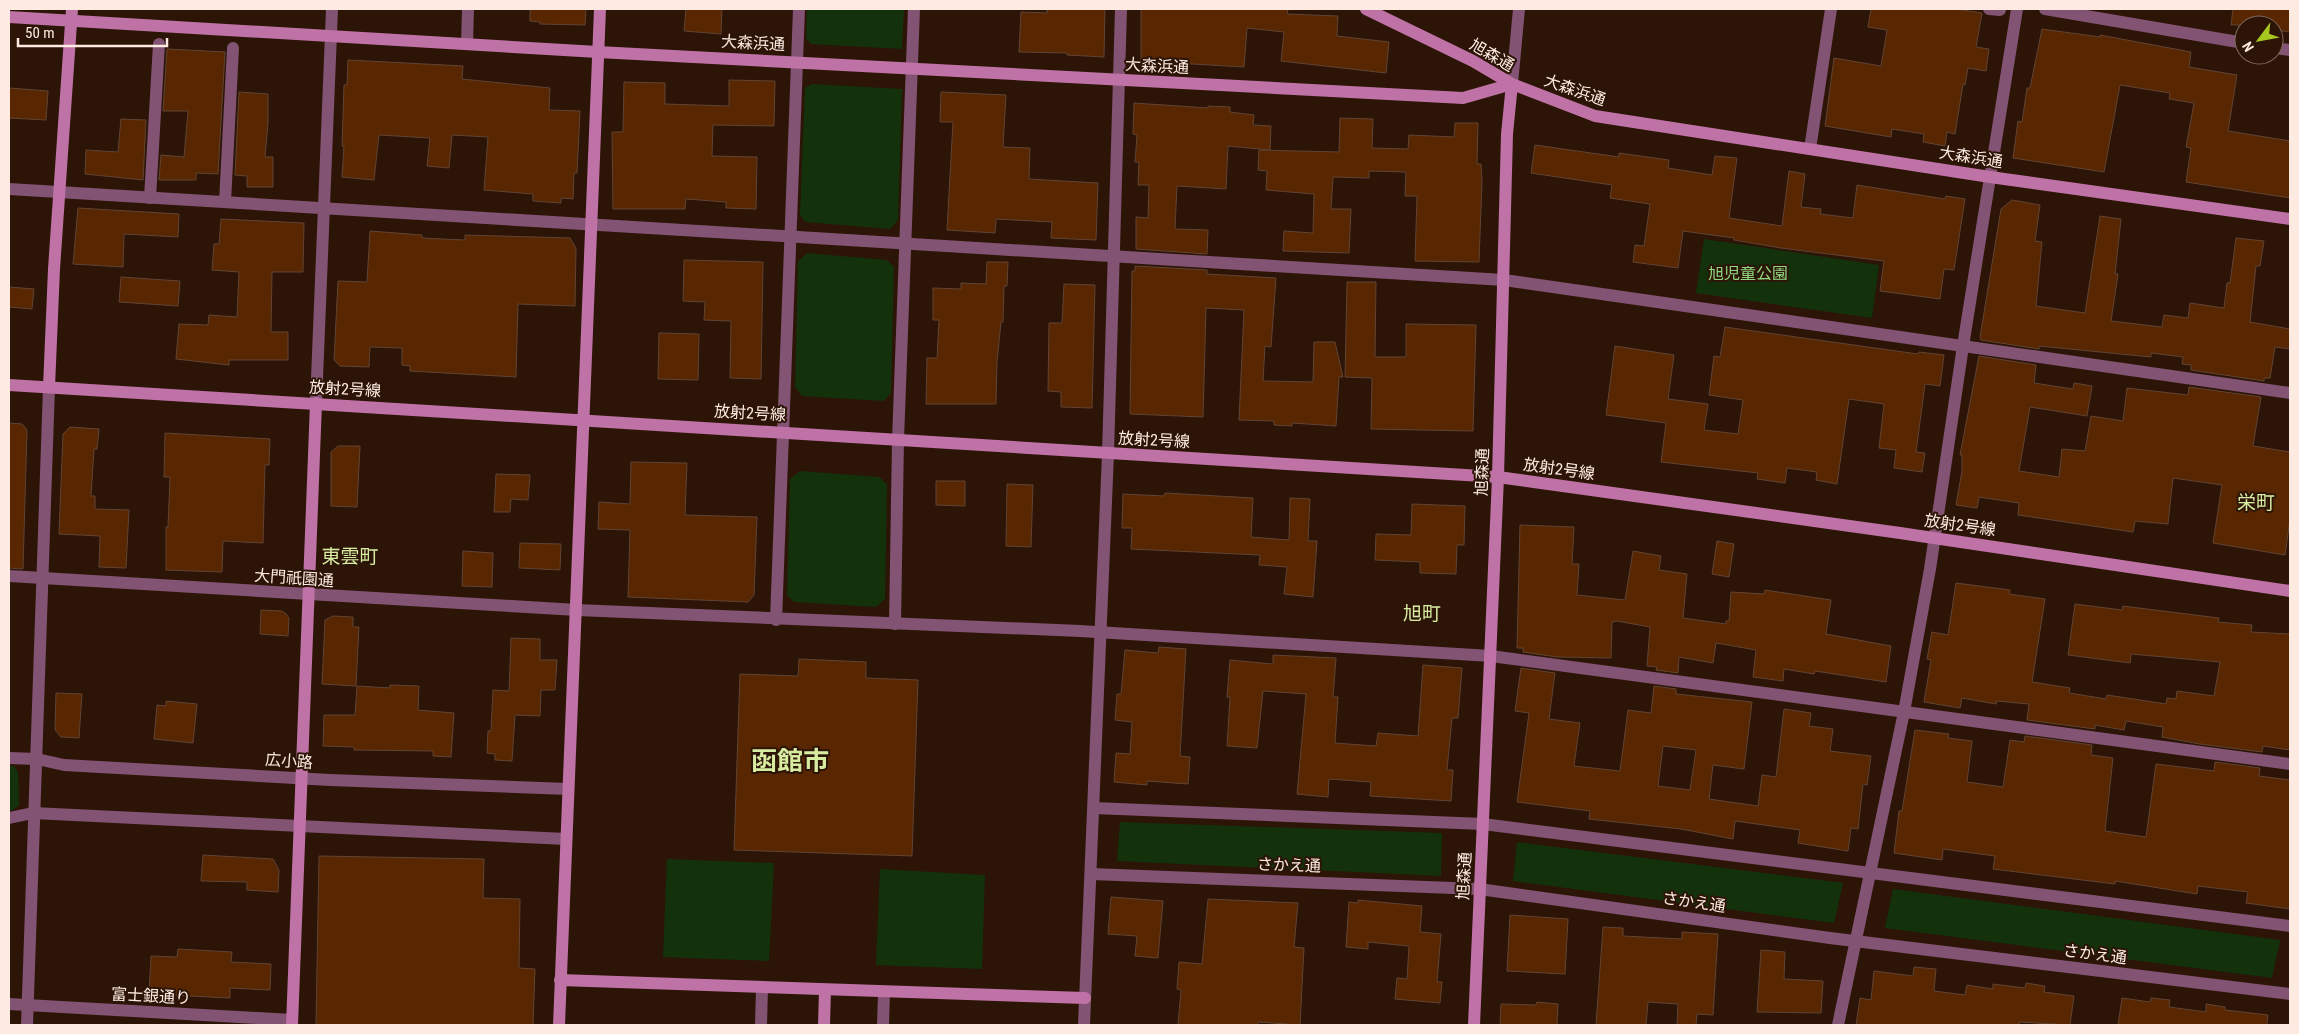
<svg xmlns="http://www.w3.org/2000/svg" width="2299" height="1034" viewBox="0 0 2299 1034" font-family="'Roboto Condensed','Noto Sans JP',sans-serif">
  <style>
    .green { fill: #13320c }
    .building { fill: #592602; stroke: #604434; fill-rule: evenodd }
    .lines { fill: none; stroke-linecap: round; stroke-linejoin: round }
    .street { stroke: #825372; stroke-width: 12 }
    .secondary { stroke: #be72a5; stroke-width: 12 }
    .labels { text-anchor: middle; dominant-baseline: central; stroke-width: 4; stroke-linejoin: round; paint-order: stroke }
    .street-label { font-size: 16px; fill: #fdebe2; stroke: #2c1406 }
    .park-label { font-size: 16px; fill: #91d981; stroke: #2c1406 }
    .quarter-label { font-size: 19px; fill: #d7eca1; stroke: #2c1406 }
    .town-label { font-size: 26px; font-weight: bold; fill: #d7eca1; stroke: #2c1406 }
  </style>
  <rect width="100%" height="100%" fill="#2c1406"/>
  <!-- green -->
  <g class="green">
    <path d="M807 9H904L902 49 811 44 806 38Z"/>
    <path d="M812 84 902 89 898 220 890 229 805 222 800 215 805 88Z"/>
    <path d="M1704 239 1879 265 1872 318 1696 293Z"/>
    <path d="M807 253 887 260 894 267 891 393 884 401 802 396 795 387 798 262Z"/>
    <path d="M800 471 879 477 887 484 885 599 876 607 794 602 787 595 790 479Z"/>
    <path d="M9 766H14L18 772 19 805 13 810H9Z"/>
    <path d="M1120 822 1442 833 1441 876 1117 861Z"/>
    <path d="M1517 842 1843 883 1834 923 1513 881Z"/>
    <path d="M667 859 774 863 769 961 663 957Z"/>
    <path d="M880 869 985 875 982 969 876 965Z"/>
    <path d="M1893 889 2280 940 2272 978 1885 928Z"/>
  </g>
  <!-- building -->
  <g class="building">
    <path d="M530 9H586L585 25 540 24V22L530 21Z"/>
    <path d="M686 9H722L721 34 684 31Z"/>
    <path d="M1047 9H1105L1104 57 1067 55V53L1019 52 1021 12 1047 13Z"/>
    <path d="M1141 9H1288L1287 14 1338 16 1337 36 1389 42 1386 73 1281 61 1284 32 1247 28 1244 67 1141 61Z"/>
    <path d="M1871 9H1956L1982 13 1976 47 1989 49 1986 71 1968 68 1965 85 1963 84 1955 134 1947 132 1945 146 1923 142 1924 134 1892 129 1891 137 1825 126 1834 58 1881 66 1887 30 1868 27Z"/>
    <path d="M2233 9H2290V32L2274 30V25H2231Z"/>
    <path d="M2042 29 2100 37V35L2191 52 2189 67 2237 75 2228 131 2290 141V198L2186 182 2191 148 2186 147 2194 103 2169 99 2170 93 2120 85 2104 172 2013 158 2018 121 2022 122 2027 88H2030Z"/>
    <path d="M167 49 225 52 218 174 196 173V180H159L161 155 184 157 188 111H163Z"/>
    <path d="M348 60 463 66 462 79 550 88 549 110 580 111 577 173H574L573 199 561 198V203L533 201V194L484 190 488 137 452 135 449 168 427 166 430 138 379 135 374 180 342 177 344 146H342L344 85H347Z"/>
    <path d="M729 80 775 81 774 126 713 125 712 156 757 157 756 209 726 208V202L686 199 685 209H613L612 132H623L624 82 665 83V104L729 106Z"/>
    <path d="M9 88 48 91 46 120 9 118Z"/>
    <path d="M239 92 268 94V123L265 157H273V187H247V176L235 175Z"/>
    <path d="M941 92 1006 95 1003 147 1030 148 1029 179 1098 183 1096 240 1051 238 1052 222 996 219 995 233 947 230 953 122H940Z"/>
    <path d="M1134 103 1208 108V106L1230 107V112L1254 115 1253 125 1271 126 1270 150 1228 146 1226 189 1177 186 1175 229 1208 230 1207 254 1136 249V217L1148 218 1149 185H1138L1139 162H1135L1137 135 1133 134Z"/>
    <path d="M1340 118 1373 119 1372 148 1408 149 1409 135 1454 137 1455 123H1478L1477 164H1481L1482 182 1479 262 1415 261 1417 196H1405L1406 172 1369 171V178L1333 177 1331 209H1351L1349 253 1283 251 1284 231 1313 233 1314 194 1266 190 1267 171 1258 170 1259 150 1339 152Z"/>
    <path d="M121 119 146 120 143 180 85 174 86 150 118 152Z"/>
    <path d="M1535 145 1619 157V153L1669 160 1668 168 1712 175 1715 156 1737 158 1729 218 1782 226 1789 171 1805 174 1801 207 1821 209 1820 214 1853 218 1857 185 1945 199 1946 196 1965 199 1954 270 1944 269 1940 299 1880 291 1884 261 1781 248 1734 240V238L1683 231 1678 268 1633 262 1635 245 1644 246 1650 204 1610 198 1612 185 1531 173Z"/>
    <path d="M2012 200 2040 205 2035 241 2042 242 2036 306 2085 313 2100 216 2121 219 2115 274H2118L2111 321 2162 327 2164 315 2188 318 2190 303 2224 308 2227 283H2230L2236 238 2264 241 2260 266H2256L2250 322 2290 329V349L2275 347 2270 378H2264V381L2191 370V365L2182 364 2183 357 2151 353V357L2039 346V349L1981 340 1980 337 2001 209Z"/>
    <path d="M78 208 179 214 178 237 124 234 123 267 73 264Z"/>
    <path d="M221 219 304 223 303 272H272L271 332H288V360H229V365L176 359 179 324 208 325 209 315 237 317 239 272 212 270 214 244H219Z"/>
    <path d="M370 231 422 235V238L465 240V235L570 238 576 248 575 306 518 304 516 377 410 371V366L402 365V348L370 347 369 367 340 366 334 360 338 281 367 282Z"/>
    <path d="M684 260 763 262 761 379 730 378 731 321 704 320 705 302 683 301Z"/>
    <path d="M987 262H1008L1007 286H1004L1003 322H1001L997 362 996 404H926L927 358H937L939 320H933V288L961 289V283L986 284Z"/>
    <path d="M1135 266 1207 270V274L1276 278 1271 347 1265 346 1263 381 1313 382 1314 342H1335L1343 377H1339L1336 426 1292 423V426L1274 425V421L1239 420 1244 310 1206 308 1203 417 1130 414 1132 271H1135Z"/>
    <path d="M121 277 180 281 178 306 119 302Z"/>
    <path d="M1347 282H1376L1375 357H1406V324L1476 325 1473 431 1371 429 1372 378 1345 377Z"/>
    <path d="M1064 284 1095 285 1092 408 1061 407V392L1048 391 1049 323H1062Z"/>
    <path d="M9 287 34 289 32 309 9 307Z"/>
    <path d="M1725 327 1918 354 1919 352 1944 355 1940 386 1925 384 1916 452 1925 453 1922 472 1894 468 1896 450 1879 448 1884 404 1849 399 1837 484 1816 480 1817 472 1787 468 1785 483 1757 479 1758 473 1661 462 1666 423 1606 415 1615 346 1674 355 1668 399 1708 404 1704 430 1738 434 1743 400 1709 395 1714 356 1720 357Z"/>
    <path d="M659 333 699 334 698 380 658 379Z"/>
    <path d="M1979 356 2036 365 2034 383 2073 389 2074 383 2092 386 2087 416 2030 407 2019 471 2059 477 2062 449 2085 451 2091 416 2123 421 2127 388 2188 395 2189 387 2261 397 2253 446 2290 452V519L2285 555 2213 543 2222 485 2173 478 2168 524 2135 521 2133 532 2018 515 2019 503 1979 497 1977 508 1956 505 1962 471V455H1960Z"/>
    <path d="M9 423 22 424 27 430 23 569 9 568Z"/>
    <path d="M70 427 99 429 97 449H94L91 496H95V509L129 510 126 568 99 567 100 536 59 534 63 434Z"/>
    <path d="M165 433 270 439 269 465H265L263 543 223 541 222 572 166 570V527H168L170 477H164Z"/>
    <path d="M338 446H360L357 507 331 506V452Z"/>
    <path d="M631 462 687 463 685 515 757 517 754 595 748 602 628 597 630 530 598 529 599 502 630 504Z"/>
    <path d="M496 474 530 475 528 500 511 499 510 512H494Z"/>
    <path d="M936 481H965V506L936 505Z"/>
    <path d="M1007 484 1033 485 1031 547 1006 546Z"/>
    <path d="M1165 493 1253 498 1251 537 1289 540 1290 498 1310 499 1308 541H1317L1313 597 1284 594 1287 567 1259 565 1260 555 1131 549 1132 528H1122L1123 494 1164 496Z"/>
    <path d="M1412 504 1465 506 1464 545H1457L1456 574 1420 573V562L1375 560 1376 534 1411 535Z"/>
    <path d="M1520 525 1574 527 1572 564H1579L1577 595 1625 600 1633 551 1661 556 1659 570 1687 574 1683 618 1726 624V621H1729L1731 592 1764 594 1765 590 1831 600 1826 634 1891 646 1886 682 1815 671 1814 674 1784 669 1783 681 1753 677 1756 650 1716 643 1713 663 1679 657 1678 673 1656 670 1657 667 1647 666 1650 627 1617 621 1612 622 1611 658 1557 657 1523 652V648H1517Z"/>
    <path d="M1717 541 1734 544 1729 577 1712 574Z"/>
    <path d="M520 543 561 544 560 570 519 568Z"/>
    <path d="M463 551 493 553 492 587 462 586Z"/>
    <path d="M1956 583 2010 590 2009 594 2045 599 2032 682 2070 688 2069 693 2106 699 2107 695 2166 704 2167 698 2176 699 2177 691 2214 696 2220 662 2131 654 2130 663 2068 655 2075 604 2122 610 2123 606 2219 618 2218 622 2252 625 2251 632 2290 634V750L2263 746 2262 752 2200 744 2162 737 2163 727 2126 721 2124 730 2095 725V729L2027 720 2029 704 1997 701 1996 704 1962 698 1960 708 1924 702 1931 660 1927 659 1932 632 1948 635Z"/>
    <path d="M261 610 282 611 286 614 289 618 288 636 260 634Z"/>
    <path d="M333 616 353 617V627H359L356 686 322 684 325 620Z"/>
    <path d="M511 638 540 639V660H557L555 690H541L540 716 515 715 512 761 495 760V754L487 753 488 731H491L493 690 509 691Z"/>
    <path d="M1159 647 1186 649 1180 756 1190 757 1188 784 1147 781V785L1114 782 1116 753 1130 754 1132 722 1115 720 1117 694H1121L1125 650 1158 653Z"/>
    <path d="M1273 655 1336 658 1333 697H1338L1335 743 1376 746 1378 733 1418 736 1423 665 1462 668 1458 718H1452L1447 770H1453L1451 801 1370 796 1371 782 1329 779 1328 797 1297 794 1306 694 1263 691 1257 748 1227 746 1230 697H1227L1230 660 1273 664Z"/>
    <path d="M799 659 866 662V678L918 680 912 856 734 850 740 674 798 676Z"/>
    <path d="M1521 668 1555 673 1549 719 1580 723 1574 766 1620 771 1628 710 1651 713 1654 686 1676 689V694L1752 702 1744 769 1713 765 1709 799 1758 806 1762 775 1776 777 1784 709 1811 713 1809 726 1833 729 1830 751 1871 756 1867 785 1863 784 1858 829 1851 828 1848 851 1798 843 1800 830 1735 821 1733 839 1681 829 1589 819 1590 811 1517 802 1529 713 1515 711ZM1663 746 1696 750 1690 790 1658 786Z"/>
    <path d="M390 685 419 686 418 710 454 713 451 757 433 756V751L354 750V747L323 746 324 715H355L357 686 390 688Z"/>
    <path d="M56 693 82 694 79 738 61 737 55 730Z"/>
    <path d="M166 701 197 704 193 743 154 739 157 705 166 706Z"/>
    <path d="M1915 730 1949 734 1948 738 1972 741 1967 782 2003 787 2010 740 2024 742 2025 736 2092 745 2091 755 2113 758 2105 831 2146 837 2156 764 2214 771 2215 762 2260 768 2259 776 2290 780V909L2246 903 2248 892 2198 886 2197 894 2115 881V884L1993 869 1995 856 1943 849 1942 860 1894 853 1899 811H1902Z"/>
    <path d="M203 855 273 859 279 870 278 892 247 890V882L201 881Z"/>
    <path d="M319 856 484 859 483 898 520 899 519 968 535 969 533 1025H316Z"/>
    <path d="M1111 897 1163 901 1158 958 1135 956 1137 936 1108 934Z"/>
    <path d="M1208 899 1298 903 1294 947 1304 948 1300 1025 1258 1022V1025H1178L1181 990 1177 989 1179 962 1202 964Z"/>
    <path d="M1358 900 1422 906 1420 932 1441 934 1437 982H1442L1440 1003 1395 999 1397 978 1407 979 1409 946 1368 942V949L1346 947 1349 902 1358 903Z"/>
    <path d="M1510 915 1568 919 1565 974 1507 971Z"/>
    <path d="M1603 927 1623 928V936L1682 939V932L1718 934 1713 1015 1697 1014 1696 1025H1677L1678 1004 1648 1002 1646 1025H1596Z"/>
    <path d="M178 949 232 952 231 962 271 964 270 990 230 988V998L149 994 151 956 177 957Z"/>
    <path d="M1761 950 1785 952 1784 979 1823 981 1821 1013 1757 1012Z"/>
    <path d="M1914 967 1936 969 1934 991 1965 995 1967 985 1993 989V984L2025 988 2026 983 2045 986 2044 992 2074 996 2070 1025 2019 1022V1025H1856L1860 998 1871 1000 1874 971 1913 976Z"/>
    <path d="M2122 998 2150 1002 2151 998 2170 1000 2169 1007 2206 1012V1004L2225 1007V1010L2268 1015 2267 1025H2118Z"/>
    <path d="M1537 1002 1558 1004 1557 1025H1500L1501 1004 1536 1005Z"/>
  </g>
  <g class="lines">
    <!-- street -->
    <g class="street">
      <path d="M1989 9 2000 10"/>
      <path d="M2045 9 2244 43"/>
      <path d="M467 44 468 9"/>
      <path d="M2274 48 2290 50"/>
      <path d="M1512 84 1519 9"/>
      <path d="M1810 149 1831 9"/>
      <path d="M9 189 1504 280 2290 393"/>
      <path d="M150 198 159 44"/>
      <path d="M225 202 233 48"/>
      <path d="M316 403 332 9"/>
      <path d="M9 576 577 610 1080 631 1491 656 2290 764"/>
      <path d="M776 620 799 9"/>
      <path d="M895 624 898 440 914 9"/>
      <path d="M9 758 37 759 64 765 330 780 568 789"/>
      <path d="M1094 808 1483 824 2290 926"/>
      <path d="M9 818 33 813 566 839"/>
      <path d="M1091 874 1479 889 1830 938 2290 994"/>
      <path d="M9 1004 292 1020"/>
      <path d="M27 1025 49 387"/>
      <path d="M761 1025 762 988"/>
      <path d="M883 1025 884 992"/>
      <path d="M1084 1025 1108 454 1121 9"/>
      <path d="M1838 1025 1904 712 1930 569 1963 346 2017 9"/>
    </g>
    <!-- secondary -->
    <g class="secondary">
      <path d="M1366 9 1473 61 1512 84 1507 134 1498 477 1474 1025"/>
      <path d="M9 17 598 52 1463 98 1512 84 1595 116 1990 177 2290 219"/>
      <path d="M9 385 1498 477 1900 533 2290 591"/>
      <path d="M49 387 54 269 72 9"/>
      <path d="M560 980 1085 998"/>
      <path d="M292 1025 316 403"/>
      <path d="M559 1025 600 9"/>
      <path d="M824 1025 825 990"/>
    </g>
  </g>
  <g class="labels">
    <!-- street labels -->
    <g class="street-label">
      <text transform="translate(753 43) rotate(3)">大森浜通</text>
      <text transform="translate(1492 55) rotate(30)">旭森通</text>
      <text transform="translate(1157 66) rotate(3)">大森浜通</text>
      <text transform="translate(1575 90) rotate(19)">大森浜通</text>
      <text transform="translate(1971 157) rotate(9)">大森浜通</text>
      <text transform="translate(345 389) rotate(3)">放射2号線</text>
      <text transform="translate(750 413) rotate(3)">放射2号線</text>
      <text transform="translate(1154 440) rotate(3)">放射2号線</text>
      <text transform="translate(1559 469) rotate(8)">放射2号線</text>
      <text transform="translate(1482 472) rotate(-88)">旭森通</text>
      <text transform="translate(1960 525) rotate(8)">放射2号線</text>
      <text transform="translate(294 578) rotate(4)">大門祇園通</text>
      <text transform="translate(289 761) rotate(4)">広小路</text>
      <text transform="translate(1289 865) rotate(2)">さかえ通</text>
      <text transform="translate(1464 876) rotate(-87)">旭森通</text>
      <text transform="translate(1694 902) rotate(8)">さかえ通</text>
      <text transform="translate(2095 954) rotate(7)">さかえ通</text>
      <text transform="translate(151 996) rotate(3)">富士銀通り</text>
    </g>
    <!-- park labels -->
    <g class="park-label">
      <text x="1748" y="273">旭児童公園</text>
    </g>
    <!-- quarter labels -->
    <g class="quarter-label">
      <text x="2256" y="502">栄町</text>
      <text x="350" y="556">東雲町</text>
      <text x="1422" y="613">旭町</text>
    </g>
    <!-- town labels -->
    <g class="town-label">
      <text x="790" y="761">函館市</text>
    </g>
  </g>
  <!-- border -->
  <rect width="2299" height="1034" fill="none" stroke="#fdebe2" stroke-width="20"/>
  <!-- north arrow -->
  <g transform="translate(2259 40) rotate(238)"><circle r="24" fill="#2c1406" stroke="#806a5e"/>
  <path d="M0-4L9 19L0 12L-9 19Z" fill="#a7c820"/>
  <text y="-8" font-size="14" font-weight="bold" text-anchor="middle" fill="#fdebe2">N</text>
  </g>
  <!-- scale -->
  <path d="M18 38v8h149v-8" fill="none" stroke="#fdebe2" stroke-width="2.5"/>
  <text x="25" y="38" font-size="15" fill="#fdebe2" stroke="#2c1406" stroke-width="4" paint-order="stroke">50 m</text>
</svg>
